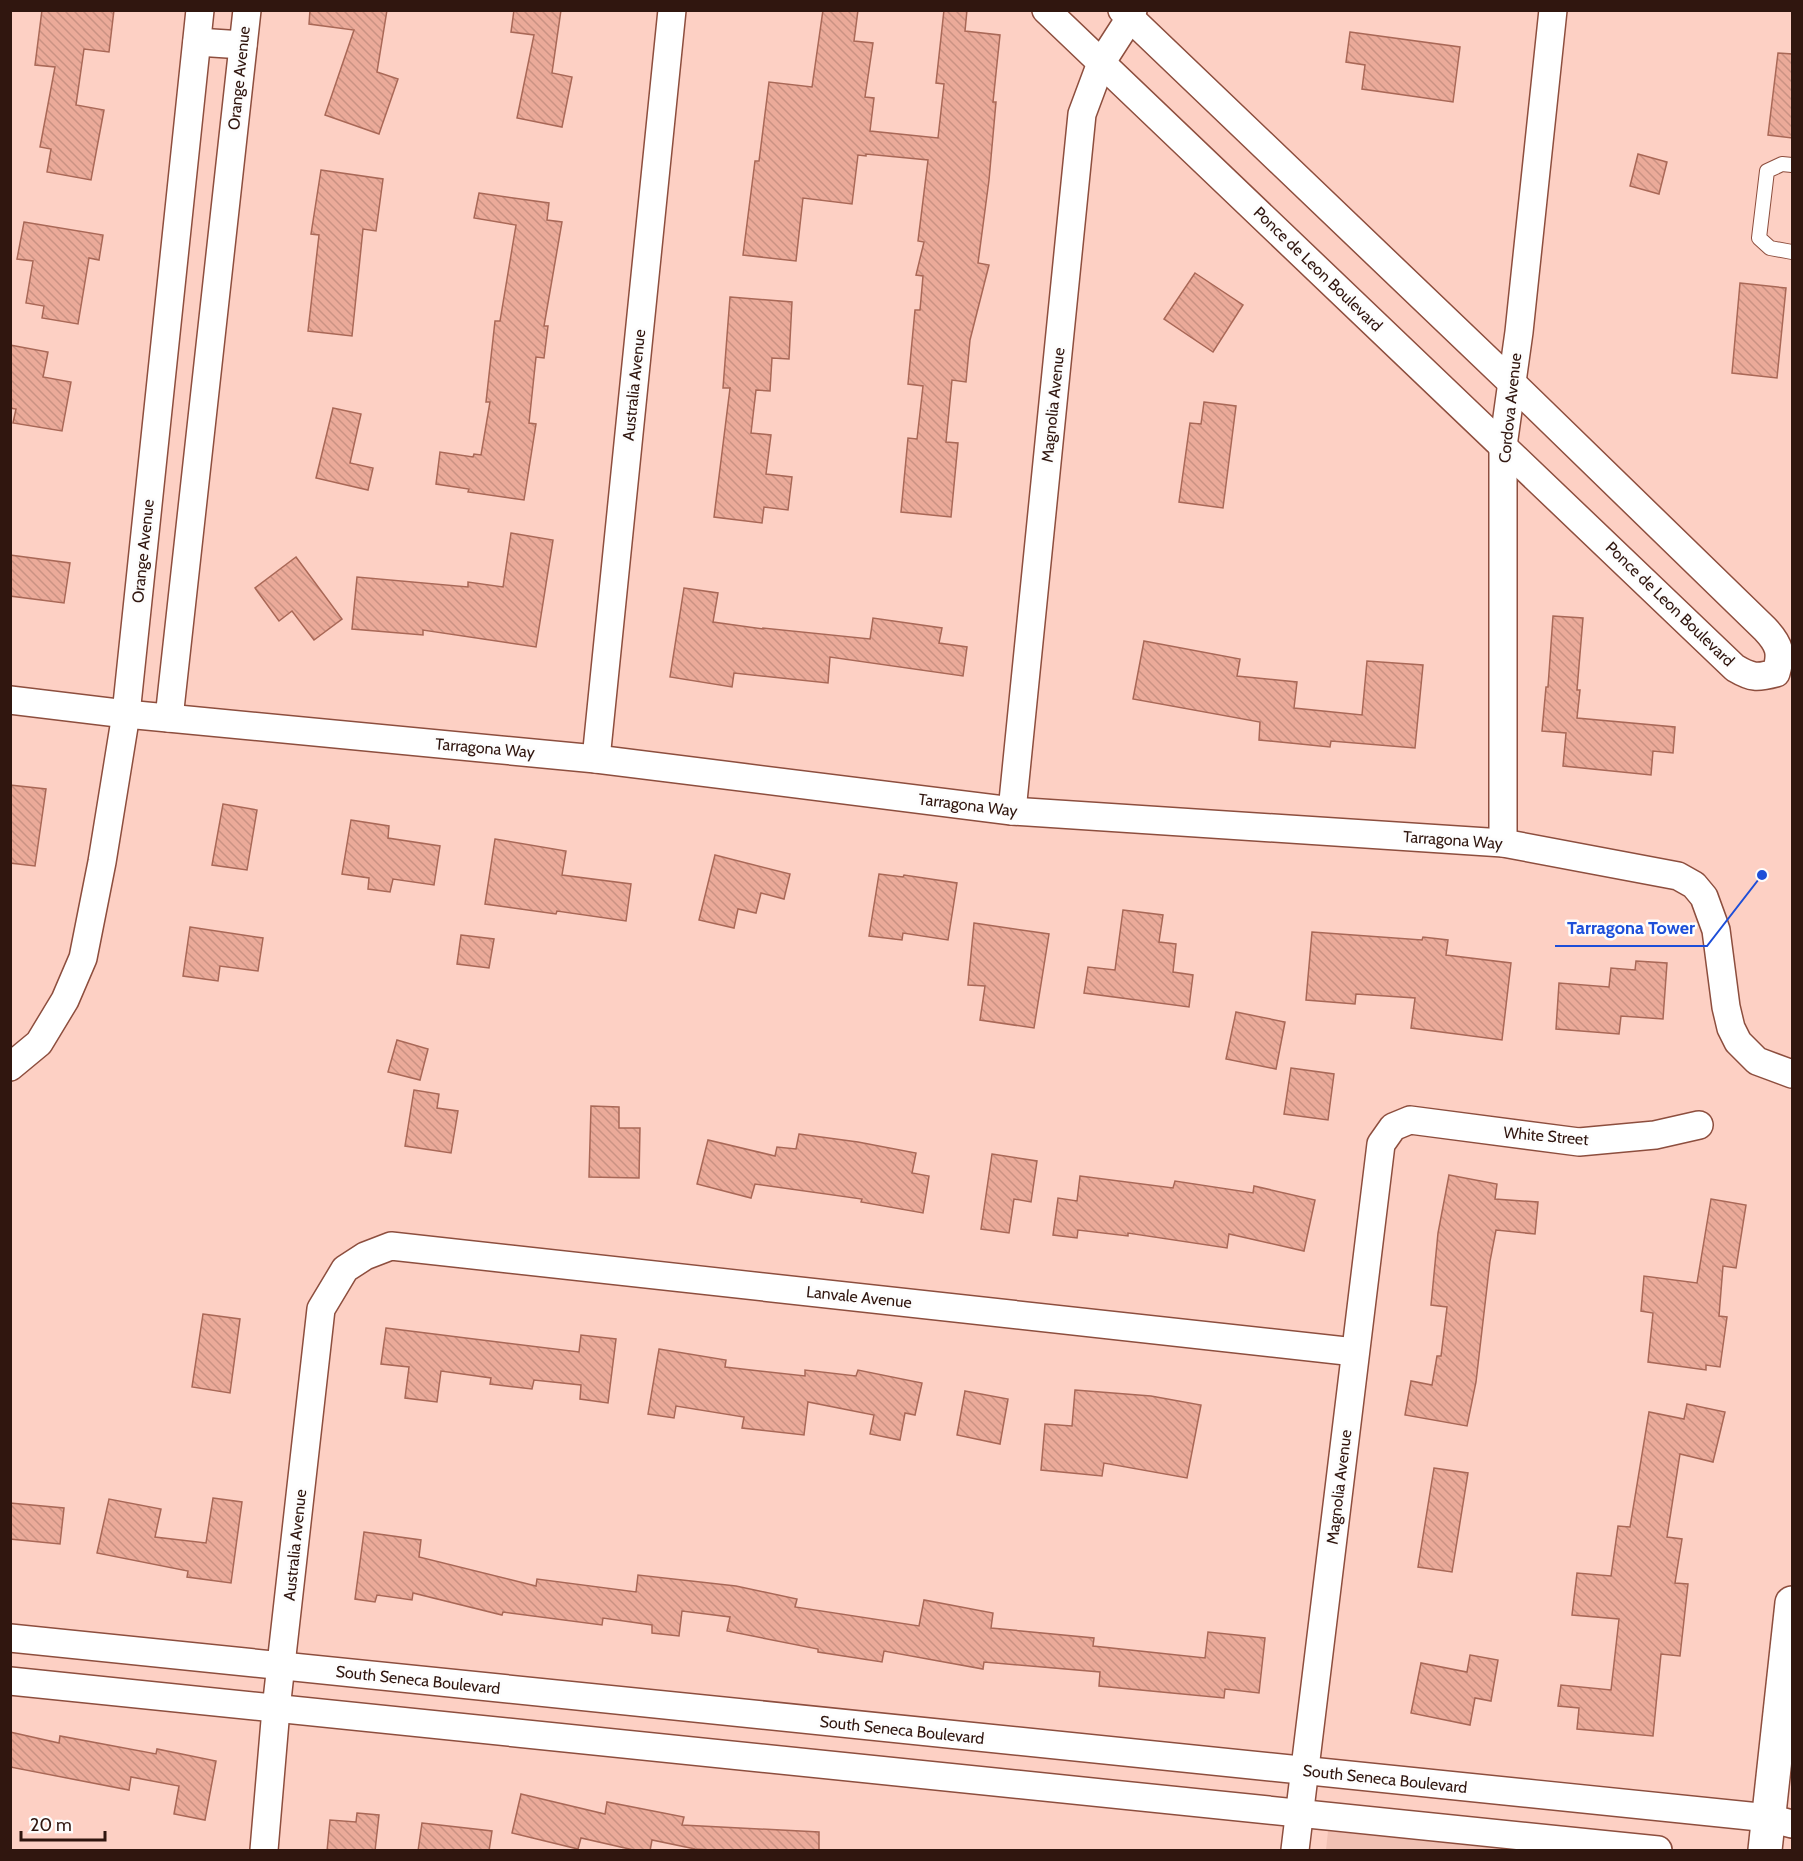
<svg xmlns="http://www.w3.org/2000/svg" width="1803" height="1861" viewBox="0 0 1803 1861" font-family="Cabin,sans-serif">
  <style>
    .built { fill: #f1c1b4 }
    .building { fill: url(#building-back-hatch); stroke: #a96857; stroke-width: 1.5 }
    .lines { fill: none; stroke-linecap: round; stroke-linejoin: round }
    .lane-casing { stroke: #8d4e3e; stroke-width: 16 }
    .street-casing { stroke: #8d4e3e; stroke-width: 30 }
    .primary-casing { stroke: #8d4e3e; stroke-width: 36 }
    .lane { stroke: #fff; stroke-width: 14 }
    .street { stroke: #fff; stroke-width: 27 }
    .primary { stroke: #fff; stroke-width: 33 }
    .labels { text-anchor: middle; dominant-baseline: central; stroke-width: 5; stroke-linejoin: round; paint-order: stroke }
    .street-label { font-size: 16px; fill: #30160f; stroke: #fdfdfd }
    .leader { fill: none; stroke: #1d4ed8; stroke-width: 2 }
    .callout-dot { fill: #1d4ed8; stroke: #fdfdfd; stroke-width: 2 }
    .callout-label { font-size: 18px; text-anchor: middle; font-weight: bold; fill: #1d4ed8; stroke: #fdfdfd; stroke-width: 5; stroke-linejoin: round; paint-order: stroke }
  </style>
  <defs>
    <pattern id="building-back-hatch" width="6" height="6" patternUnits="userSpaceOnUse" patternTransform="scale(1.5)"><rect width="6" height="6" fill="#ebaa99"/><path d="M-1 5l2 2M0 0l6 6M5-1l2 2" fill="none" stroke="#ca9283"/></pattern>
  </defs>
  <rect width="100%" height="100%" fill="#fdd0c4"/>
  <!-- built -->
  <path class="built" d="M1328 1831 1515 1850H1326Z"/>
  <!-- building -->
  <g class="building">
    <path d="M42 10H114L109 52 84 49 76 105 104 110 91 180 47 172 51 149 40 147 55 67 35 65Z"/>
    <path d="M310 10H387L377 72 398 79 379 134 325 115 354 30 309 24Z"/>
    <path d="M514 10H561L552 73 572 77 562 127 517 118 534 35 511 32Z"/>
    <path d="M823 10H858L854 41 873 43 865 97 874 98 870 131 938 138 944 84 936 83 944 10H967L965 31 1000 35 993 102H996L989 180 978 263 989 265 970 340 966 382 952 380 946 442 958 443 951 517 901 512 908 438 917 439 923 386 908 384 915 310H920L923 276 916 275 924 242 918 241 928 160 866 154V156L858 155 852 204 803 198 796 261 743 255 755 161H759L769 82 812 87Z"/>
    <path d="M1350 32 1460 47 1453 102 1362 89 1365 65 1346 62Z"/>
    <path d="M1778 53 1792 54V138L1768 135Z"/>
    <path d="M1638 154 1667 162 1659 194 1630 186Z"/>
    <path d="M321 170 383 179 376 231 363 229 352 336 308 331 319 235 311 234Z"/>
    <path d="M479 193 549 203 547 220 562 222 544 326H548L544 358 536 357 529 423 536 424 524 500 468 492 469 489 436 484 440 452 473 457 474 454 481 455 490 402H486L495 321H500L516 225 474 218Z"/>
    <path d="M24 222 103 235 99 260 89 258 78 324 42 318 44 306 26 303 33 261 17 259Z"/>
    <path d="M1195 273 1243 305 1213 352 1164 319Z"/>
    <path d="M1740 283 1786 288 1777 378 1732 373Z"/>
    <path d="M730 297 792 302 789 359 772 358 770 391 756 390 751 433 771 435 766 474 792 477 788 510 764 507 762 523 714 517 730 388H723Z"/>
    <path d="M10 345 48 352 43 377 71 382 62 431 13 423 16 409 10 408Z"/>
    <path d="M1204 402 1236 406 1223 508 1179 502 1190 423 1201 424Z"/>
    <path d="M333 408 361 414 350 463 373 468 368 490 316 478Z"/>
    <path d="M511 533 553 540 536 647 423 630V635L352 629 357 577 468 587V582L503 587Z"/>
    <path d="M10 555 70 563 64 603 10 596Z"/>
    <path d="M296 557 342 619 314 640 292 611 279 621 255 588Z"/>
    <path d="M684 588 718 593 713 622 763 629V628L870 639 873 618 942 628 939 643 967 647 963 676 830 657 828 683 734 673 732 687 670 677Z"/>
    <path d="M1553 616 1583 618 1577 690H1580L1577 718 1675 727 1673 753 1653 751 1651 775 1563 766 1566 733 1542 731 1546 687H1548Z"/>
    <path d="M1144 641 1240 659 1237 676 1297 682 1294 708 1362 715 1367 661 1423 665 1415 748 1331 741 1330 747 1259 740 1260 722 1133 699Z"/>
    <path d="M10 785 46 789 35 866 10 863Z"/>
    <path d="M223 804 257 810 247 870 212 865Z"/>
    <path d="M351 820 389 826 388 838 440 846 434 885 393 879 390 892 368 889 369 878 342 874Z"/>
    <path d="M495 839 566 851 562 875 631 884 626 921 557 911 556 914 485 904Z"/>
    <path d="M715 855 790 874 784 899 761 893 756 913 738 909 734 928 699 920Z"/>
    <path d="M879 874 903 877 904 875 957 883 948 940 903 933 902 940 869 936Z"/>
    <path d="M1123 910 1163 915 1159 942 1176 944 1173 972 1193 975 1189 1007 1084 993 1088 967 1115 970Z"/>
    <path d="M974 923 1049 934 1034 1028 980 1020 985 986 968 985Z"/>
    <path d="M190 927 263 938 258 971 220 966 218 981 183 976Z"/>
    <path d="M1312 932 1422 940 1423 937 1448 940 1446 955 1511 963 1502 1040 1411 1028 1415 998 1356 994 1355 1004 1306 1000Z"/>
    <path d="M461 935 494 939 489 968 457 964Z"/>
    <path d="M1636 961 1667 963 1663 1019 1621 1016 1619 1034 1556 1029 1559 983 1609 987 1611 968 1635 970Z"/>
    <path d="M1236 1012 1285 1022 1276 1069 1226 1059Z"/>
    <path d="M397 1040 428 1049 420 1080 388 1072Z"/>
    <path d="M1291 1068 1334 1074 1328 1120 1284 1114Z"/>
    <path d="M414 1090 439 1094 437 1108 458 1111 451 1153 405 1146Z"/>
    <path d="M591 1106 619 1107V1128H640L639 1178 589 1177Z"/>
    <path d="M799 1134 858 1142 916 1153 912 1173 929 1176 923 1213 861 1202 862 1199 755 1184 751 1198 697 1184 708 1140 775 1156 777 1147 796 1149Z"/>
    <path d="M992 1154 1037 1161 1031 1202 1014 1199 1009 1233 981 1229Z"/>
    <path d="M1449 1175 1497 1184 1495 1199 1538 1202 1535 1234 1496 1230 1490 1261 1476 1382 1467 1426 1405 1415 1411 1381 1432 1385 1437 1356H1441L1447 1307 1431 1305 1438 1233Z"/>
    <path d="M1080 1176 1173 1188 1175 1181 1253 1193 1254 1186 1315 1200 1304 1251 1229 1234 1227 1248 1128 1233V1236L1078 1230 1077 1238 1053 1235 1058 1198 1077 1201Z"/>
    <path d="M1711 1199 1746 1205 1736 1268 1723 1266 1719 1316 1727 1317 1720 1367 1706 1365V1370L1648 1362 1653 1313 1641 1311 1644 1276 1697 1283Z"/>
    <path d="M203 1314 240 1319 230 1393 192 1387Z"/>
    <path d="M386 1328 579 1352 581 1335 616 1339 608 1403 580 1399 581 1385 534 1380 532 1389 490 1384 491 1378 441 1371 437 1402 405 1398 409 1367 381 1364Z"/>
    <path d="M659 1349 726 1360 725 1367 805 1376V1370L856 1376 858 1370 922 1383 915 1415 905 1413 900 1440 870 1434 874 1415 808 1402 804 1435 742 1428 744 1417 676 1406 674 1418 648 1414Z"/>
    <path d="M1075 1390 1151 1396 1201 1405 1187 1478 1104 1463 1102 1476 1041 1470 1045 1424 1072 1426Z"/>
    <path d="M965 1391 1008 1399 1000 1444 957 1435Z"/>
    <path d="M1687 1404 1725 1412 1713 1462 1680 1454 1667 1537 1682 1539 1675 1583 1688 1584 1680 1656 1661 1654 1653 1736 1577 1729 1579 1708 1558 1706 1561 1685 1611 1690 1619 1619 1572 1615 1577 1573 1611 1576 1618 1526 1630 1527 1649 1412 1684 1419Z"/>
    <path d="M1434 1468 1468 1473 1452 1572 1418 1567Z"/>
    <path d="M213 1498 242 1502 231 1583 187 1577 188 1571 97 1553 109 1499 161 1509 155 1537 206 1543Z"/>
    <path d="M10 1503 64 1508 60 1544 10 1539Z"/>
    <path d="M364 1532 421 1540 419 1557 536 1586 537 1579 636 1592 638 1575 736 1586 797 1599 795 1607 919 1626 924 1600 993 1613 991 1628 1094 1638 1093 1646 1205 1658 1208 1632 1265 1638 1259 1693 1225 1689 1224 1698 1099 1686 1100 1672 984 1662 983 1669 884 1651 882 1662 818 1652V1649L727 1631 730 1617 682 1611 679 1636 652 1633V1625L603 1618 602 1625 503 1612 502 1615 413 1593 412 1600 377 1595 375 1602 355 1599Z"/>
    <path d="M1470 1655 1498 1660 1491 1701 1475 1698 1470 1725 1411 1713 1421 1663 1467 1672Z"/>
    <path d="M10 1732 59 1743 60 1736 156 1754 157 1749 216 1761 205 1820 174 1814 179 1786 131 1777 129 1790 10 1767Z"/>
    <path d="M521 1794 605 1814 607 1802 684 1817 682 1825 819 1832V1851H727L695 1849 652 1840 650 1851H638L581 1838 578 1849 512 1833Z"/>
    <path d="M357 1813 379 1815 375 1851H327L330 1820 356 1822Z"/>
    <path d="M422 1823 492 1831 489 1851H418Z"/>
  </g>
  <g class="lines">
    <defs>
      <path id="lane" d="M1792 165 1782 164 1767 171 1759 238 1770 248 1792 252"/>
      <g id="street">
        <path d="M1046 10 1735 668C1752 678 1757 678 1776 673 1782 653 1780 645 1765 629L1512 383 1122 10"/>
        <path d="M197 42 243 45"/>
        <path d="M10 700 126 714 596 759 1012 811 1503 843 1678 876 1694 885 1704 897 1716 930 1726 1007 1731 1028 1738 1042 1757 1061 1792 1074"/>
        <path d="M169 718 247 10"/>
        <path d="M596 759 672 10"/>
        <path d="M1012 811 1082 114 1101 63 1130 18 1133 10"/>
        <path d="M1503 843V446L1519 332 1553 10"/>
        <path d="M10 1067 39 1043 65 1000 83 958 102 862 126 714 200 10"/>
        <path d="M10 1638 1769 1818 1792 1824"/>
        <path d="M10 1681 1658 1850"/>
        <path d="M264 1850 276 1709 321 1309 345 1269 365 1256 391 1246 1355 1352"/>
        <path d="M1295 1850 1381 1144 1393 1127 1410 1120 1579 1142 1655 1135 1699 1125"/>
      </g>
      <path id="primary" d="M1765 1850 1792 1603"/>
    </defs>
    <!-- lane casing -->
    <use href="#lane" class="lane-casing"/>
    <!-- street casing -->
    <use href="#street" class="street-casing"/>
    <!-- primary casing -->
    <use href="#primary" class="primary-casing"/>
    <!-- lane -->
    <use href="#lane" class="lane"/>
    <!-- street -->
    <use href="#street" class="street"/>
    <!-- primary -->
    <use href="#primary" class="primary"/>
  </g>
  <g class="labels">
    <!-- street labels -->
    <g class="street-label">
      <text transform="translate(239 78) rotate(-84)">Orange Avenue</text>
      <text transform="translate(1318 269) rotate(44)">Ponce de Leon Boulevard</text>
      <text transform="translate(634 385) rotate(-84)">Australia Avenue</text>
      <text transform="translate(1053 405) rotate(-84)">Magnolia Avenue</text>
      <text transform="translate(1510 408) rotate(-84)">Cordova Avenue</text>
      <text transform="translate(143 551) rotate(-84)">Orange Avenue</text>
      <text transform="translate(1670 604) rotate(44)">Ponce de Leon Boulevard</text>
      <text transform="translate(485 748) rotate(5)">Tarragona Way</text>
      <text transform="translate(968 805) rotate(7)">Tarragona Way</text>
      <text transform="translate(1453 840) rotate(4)">Tarragona Way</text>
      <text transform="translate(1546 1136) rotate(5)">White Street</text>
      <text transform="translate(859 1297) rotate(6)">Lanvale Avenue</text>
      <text transform="translate(1339 1487) rotate(-83)">Magnolia Avenue</text>
      <text transform="translate(295 1545) rotate(-84)">Australia Avenue</text>
      <text transform="translate(418 1680) rotate(6)">South Seneca Boulevard</text>
      <text transform="translate(902 1730) rotate(6)">South Seneca Boulevard</text>
      <text transform="translate(1385 1779) rotate(6)">South Seneca Boulevard</text>
    </g>
  </g>
  <!-- callouts -->
  <path class="leader" d="M1762 875L1707 946H1555"/>
  <circle class="callout-dot" cx="1762" cy="875" r="6"/>
  <g class="callout-label">
    <text x="1631" y="934">Tarragona Tower</text>
  </g>
  <!-- border -->
  <rect width="1803" height="1861" fill="none" stroke="#30160f" stroke-width="24"/>
  <!-- scale -->
  <path d="M21 1831v9h84v-9" fill="none" stroke="#30160f" stroke-width="3"/>
  <text x="30" y="1831" font-size="18" fill="#30160f" stroke="#fdfdfd" stroke-width="4.5" paint-order="stroke">20 m</text>
</svg>
